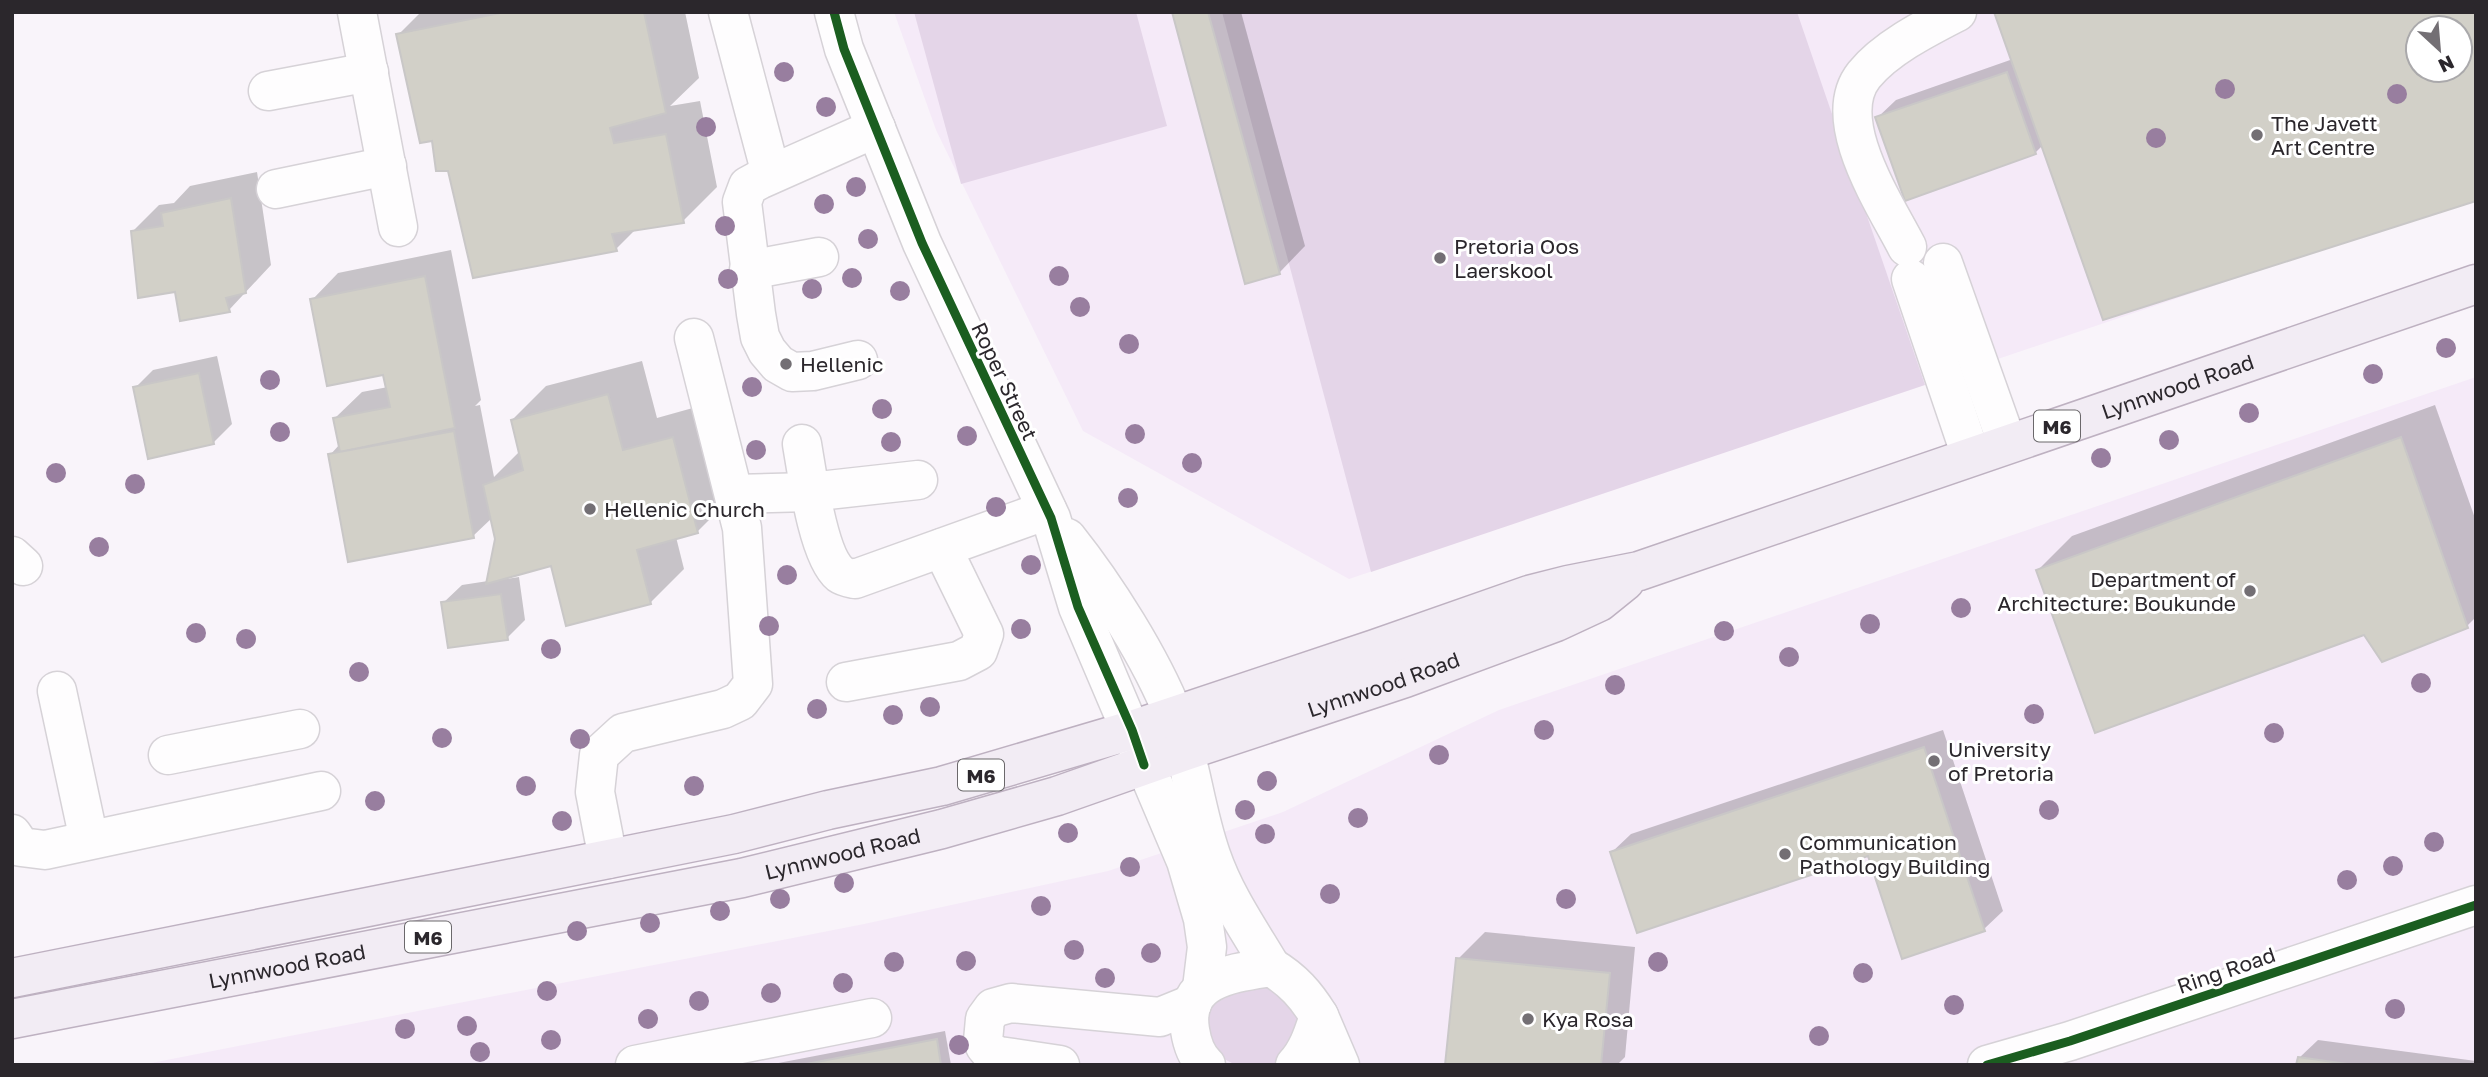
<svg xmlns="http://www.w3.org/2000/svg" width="2488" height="1077" viewBox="0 0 2488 1077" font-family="'Golos Text',sans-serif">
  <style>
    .built { fill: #f5eaf8; fill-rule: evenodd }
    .green { fill: #e4d5e8 }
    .shadow { fill: #0003; fill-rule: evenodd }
    .building { fill: #d2d0c8; stroke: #c9c7c7; stroke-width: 2; fill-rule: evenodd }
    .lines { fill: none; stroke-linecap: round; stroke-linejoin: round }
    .minor-casing { stroke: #d6d2d7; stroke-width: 41 }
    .major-casing { stroke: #beb1c1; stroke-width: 41 }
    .minor { stroke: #fefdfe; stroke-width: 38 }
    .major { stroke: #f2ecf4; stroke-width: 38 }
    .cycleway-casing { stroke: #fff; stroke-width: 13 }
    .cycleway { stroke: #1b5e20; stroke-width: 9 }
    .tree { fill: #987e9f }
    .poi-dot { fill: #736f74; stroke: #fff; stroke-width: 2.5 }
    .labels { text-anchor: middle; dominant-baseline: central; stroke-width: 6; stroke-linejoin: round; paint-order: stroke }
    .shield { fill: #fff; stroke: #6b686b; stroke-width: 2 }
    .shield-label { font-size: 19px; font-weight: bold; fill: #2b272c }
    .poi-label { font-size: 21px; fill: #2b272c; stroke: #fff; text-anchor: start }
    .street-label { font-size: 21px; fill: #2b272c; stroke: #fff }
  </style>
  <rect width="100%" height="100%" fill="#f9f4fa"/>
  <!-- built -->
  <g class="built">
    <path d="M894 12H2476V197L1349 579 1083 431 936 130ZM2418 28H2460V70H2418Z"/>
    <path d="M2476 377V1065H141L864 924 1108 871 1283 812 1499 710Z"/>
  </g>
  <!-- green -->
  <g class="green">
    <path d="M914 12H1136L1167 126 961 184Z"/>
    <path d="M1222 12H1797L1925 385 1371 572Z"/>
    <path d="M1275 983 1299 1017 1285 1057 1272 1065H1236L1226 1060 1215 1048 1209 1034 1208 1018 1212 1003 1221 991Z"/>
  </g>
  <!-- shadow -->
  <g class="shadow">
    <path d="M421 12H685L699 78 670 106 700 101 717 187 683 221 637 228 616 249 450 169 433 139 398 35Z"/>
    <path d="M1173 12H1241L1305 246 1279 273Z"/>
    <path d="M2476 12V199L2043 145 2035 153 1877 118 1896 100 2013 59ZM2418 28H2460V70H2418Z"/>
    <path d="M257 172 271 265 229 310 177 290 132 232 159 205 174 203 190 186Z"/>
    <path d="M451 250 481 400 475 406 480 405 494 477 520 451 512 420 546 386 642 361 657 418 707 404 731 498 697 532 676 537 684 569 650 603 552 564 506 576V579L519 577 525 620 507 638 443 603 462 585 488 581 496 539 492 518 473 536 330 455 340 444 335 418 362 392 388 387 385 373 312 300 338 273Z"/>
    <path d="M217 356 232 424 214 442 135 388 153 370Z"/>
    <path d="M2435 405 2476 521V617L2467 626 2364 633 2038 570 2072 536Z"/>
    <path d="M1943 730 2003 911 1984 929 1869 853 1612 852 1631 834Z"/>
    <path d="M1485 932 1635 947 1625 1057 1617 1065H1447L1458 959Z"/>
    <path d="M945 1031 951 1065H768Z"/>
    <path d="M2318 1040 2476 1061V1065H2298L2299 1058Z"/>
  </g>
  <!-- building -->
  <g class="building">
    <path d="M505 12H644L666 113 610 128 614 143 666 134 684 223 612 234 617 251 473 278 448 171H436L432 141 420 143 396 34Z"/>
    <path d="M1172 12H1208L1280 274 1245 284Z"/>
    <path d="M1994 12H2476V201L2103 320ZM2418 28H2460V70H2418Z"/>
    <path d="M2007 72 2036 154 1905 201 1875 117Z"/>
    <path d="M231 198 246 293 226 298 230 312 180 321 175 292 138 298 131 231 163 226 161 213Z"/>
    <path d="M425 276 455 428 340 452 333 418 390 407 383 375 327 386 310 299Z"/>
    <path d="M199 373 214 444 148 459 133 387Z"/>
    <path d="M608 394 623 450 673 437 698 533 637 550 651 604 566 626 551 566 486 584 495 539 483 485 523 470 511 420Z"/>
    <path d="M454 431 474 538 348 562 328 454Z"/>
    <path d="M2401 437 2468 628 2382 662 2364 635 2095 733 2036 570Z"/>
    <path d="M501 594 508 640 448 648 441 602Z"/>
    <path d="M1924 747 1985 931 1902 959 1868 856 1637 933 1610 852Z"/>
    <path d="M1456 958 1610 973 1601 1065H1445Z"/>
    <path d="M937 1039 941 1065H801Z"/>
    <path d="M2298 1057 2354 1065H2296Z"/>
  </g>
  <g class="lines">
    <defs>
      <g id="minor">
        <path d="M357 12 398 227"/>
        <path d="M728 12 771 174"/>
        <path d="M834 12 844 49 922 243 1051 518 1078 607 1186 861 1203 919 1207 947 1202 988"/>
        <path d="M268 91 369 72"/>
        <path d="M276 189 387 166"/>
        <path d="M1907 247C1885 204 1828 120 1864 75 1886 48 1926 28 1957 12"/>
        <path d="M1943 263 2007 443"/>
        <path d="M749 270 819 257"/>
        <path d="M1911 279 1971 456"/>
        <path d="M858 360 813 371 792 372 778 364 767 351 760 337 756 314 742 202 748 186 759 180 876 128"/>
        <path d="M802 444C807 473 818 556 840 574 844 577 850 578 855 579L1047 510"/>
        <path d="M734 494 810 492 918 480"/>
        <path d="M1067 538C1106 587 1151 658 1174 716 1191 761 1195 810 1211 855 1225 896 1249 930 1271 967"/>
        <path d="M12 556 23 566"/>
        <path d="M846 682 959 661 978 651 984 634 942 548"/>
        <path d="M57 691 89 840"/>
        <path d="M168 755 300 729"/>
        <path d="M12 834 21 847 45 850 321 791"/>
        <path d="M608 859 595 792 599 755 623 733 723 709 740 701 753 684 742 528 694 338"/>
        <path d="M1319 1016 1340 1065"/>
        <path d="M635 1065 872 1018"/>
        <path d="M1060 1065 999 1056 990 1052 985 1046 983 1041 985 1019 993 1008 1011 1003 1160 1017 1192 1004"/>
        <path d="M1206 1065C1196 1056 1192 1043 1190 1030 1182 978 1233 973 1271 967 1293 980 1306 995 1319 1016 1313 1034 1308 1051 1295 1065"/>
        <path d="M1987 1065 2070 1041 2476 905"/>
      </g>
      <g id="major">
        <path id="s1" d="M12 978 734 834 828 810 942 786 1132 730 1375 649 1529 595 1568 585 1639 571 2476 284"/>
        <path id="s2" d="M12 1019 742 878 942 829 1057 796 1185 751 1405 678 1556 622 1599 602 1625 581"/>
      </g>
    </defs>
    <!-- minor casing -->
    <use href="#minor" class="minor-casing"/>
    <!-- major casing -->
    <use href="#major" class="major-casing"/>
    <!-- minor -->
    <use href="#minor" class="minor"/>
    <!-- major -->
    <use href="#major" class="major"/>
    <defs>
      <g id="cycleway">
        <path d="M834 12 844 49 922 243 1051 518 1078 607 1132 730 1144 765"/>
        <path d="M1987 1065 2070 1041 2476 905"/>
      </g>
    </defs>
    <!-- cycleway casing -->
    <use href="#cycleway" class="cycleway-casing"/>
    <!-- cycleway -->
    <use href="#cycleway" class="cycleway"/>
  </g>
  <!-- trees -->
  <g class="tree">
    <circle cx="784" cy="72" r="10"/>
    <circle cx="2225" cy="89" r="10"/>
    <circle cx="2397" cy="94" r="10"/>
    <circle cx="826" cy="107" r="10"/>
    <circle cx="706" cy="127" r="10"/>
    <circle cx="2156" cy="138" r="10"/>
    <circle cx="856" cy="187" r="10"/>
    <circle cx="824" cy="204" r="10"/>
    <circle cx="725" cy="226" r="10"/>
    <circle cx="868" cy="239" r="10"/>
    <circle cx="1059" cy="276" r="10"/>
    <circle cx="852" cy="278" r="10"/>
    <circle cx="728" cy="279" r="10"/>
    <circle cx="812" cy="289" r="10"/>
    <circle cx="900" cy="291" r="10"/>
    <circle cx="1080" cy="307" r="10"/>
    <circle cx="1129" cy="344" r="10"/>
    <circle cx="2446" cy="348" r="10"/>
    <circle cx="2373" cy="374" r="10"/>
    <circle cx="270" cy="380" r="10"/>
    <circle cx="752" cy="387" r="10"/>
    <circle cx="882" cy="409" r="10"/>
    <circle cx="2249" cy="413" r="10"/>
    <circle cx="280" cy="432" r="10"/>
    <circle cx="1135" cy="434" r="10"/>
    <circle cx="967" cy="436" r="10"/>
    <circle cx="2169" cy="440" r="10"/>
    <circle cx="891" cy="442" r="10"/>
    <circle cx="756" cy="450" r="10"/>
    <circle cx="2101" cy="458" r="10"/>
    <circle cx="1192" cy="463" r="10"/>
    <circle cx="56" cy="473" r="10"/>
    <circle cx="135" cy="484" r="10"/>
    <circle cx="1128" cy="498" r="10"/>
    <circle cx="996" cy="507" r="10"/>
    <circle cx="99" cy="547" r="10"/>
    <circle cx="1031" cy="565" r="10"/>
    <circle cx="787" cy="575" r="10"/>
    <circle cx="1961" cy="608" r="10"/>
    <circle cx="1870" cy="624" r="10"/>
    <circle cx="769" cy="626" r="10"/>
    <circle cx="1021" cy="629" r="10"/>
    <circle cx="1724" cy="631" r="10"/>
    <circle cx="196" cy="633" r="10"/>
    <circle cx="246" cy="639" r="10"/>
    <circle cx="551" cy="649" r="10"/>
    <circle cx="1789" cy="657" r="10"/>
    <circle cx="359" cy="672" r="10"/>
    <circle cx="2421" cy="683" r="10"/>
    <circle cx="1615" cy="685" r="10"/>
    <circle cx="930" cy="707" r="10"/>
    <circle cx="817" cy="709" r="10"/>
    <circle cx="2034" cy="714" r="10"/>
    <circle cx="893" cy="715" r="10"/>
    <circle cx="1544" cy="730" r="10"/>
    <circle cx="2274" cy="733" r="10"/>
    <circle cx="442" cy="738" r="10"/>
    <circle cx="580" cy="739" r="10"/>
    <circle cx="1439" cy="755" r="10"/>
    <circle cx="1267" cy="781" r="10"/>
    <circle cx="526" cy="786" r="10"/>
    <circle cx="694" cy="786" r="10"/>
    <circle cx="375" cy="801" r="10"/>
    <circle cx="1245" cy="810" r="10"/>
    <circle cx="2049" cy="810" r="10"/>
    <circle cx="1358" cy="818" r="10"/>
    <circle cx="562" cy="821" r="10"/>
    <circle cx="1068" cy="833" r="10"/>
    <circle cx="1265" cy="834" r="10"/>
    <circle cx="2434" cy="842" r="10"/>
    <circle cx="2393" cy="866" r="10"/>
    <circle cx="1130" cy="867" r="10"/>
    <circle cx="2347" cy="880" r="10"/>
    <circle cx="844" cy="883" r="10"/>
    <circle cx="1330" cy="894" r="10"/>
    <circle cx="780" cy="899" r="10"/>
    <circle cx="1566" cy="899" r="10"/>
    <circle cx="1041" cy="906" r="10"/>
    <circle cx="720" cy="911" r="10"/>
    <circle cx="650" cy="923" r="10"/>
    <circle cx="577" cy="931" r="10"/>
    <circle cx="1074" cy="950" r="10"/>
    <circle cx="1151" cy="953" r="10"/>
    <circle cx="966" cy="961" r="10"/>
    <circle cx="894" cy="962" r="10"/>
    <circle cx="1658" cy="962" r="10"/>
    <circle cx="1863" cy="973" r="10"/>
    <circle cx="1105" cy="978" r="10"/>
    <circle cx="843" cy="983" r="10"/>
    <circle cx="547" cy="991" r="10"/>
    <circle cx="771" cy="993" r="10"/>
    <circle cx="699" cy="1001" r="10"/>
    <circle cx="1954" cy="1005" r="10"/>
    <circle cx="2395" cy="1009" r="10"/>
    <circle cx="648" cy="1019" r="10"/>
    <circle cx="467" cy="1026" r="10"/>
    <circle cx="405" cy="1029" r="10"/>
    <circle cx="1819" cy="1036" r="10"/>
    <circle cx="551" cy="1040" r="10"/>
    <circle cx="959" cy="1045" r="10"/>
    <circle cx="480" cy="1052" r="10"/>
  </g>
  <!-- markers -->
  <g class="poi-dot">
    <circle cx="2257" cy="135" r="7"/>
    <circle cx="1440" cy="258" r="7"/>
    <circle cx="786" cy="364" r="7"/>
    <circle cx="590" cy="509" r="7"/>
    <circle cx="2250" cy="591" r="7"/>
    <circle cx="1934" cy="761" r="7"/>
    <circle cx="1785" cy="854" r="7"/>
    <circle cx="1528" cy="1019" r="7"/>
  </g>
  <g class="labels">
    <!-- shield labels -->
    <g class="shield">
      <rect x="2034" y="410.5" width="46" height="31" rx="5"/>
      <rect x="958" y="759.5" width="46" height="31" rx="5"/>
      <rect x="405" y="921.5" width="46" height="31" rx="5"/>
    </g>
    <g class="shield-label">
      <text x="2057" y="426">M6</text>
      <text x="981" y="775">M6</text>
      <text x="428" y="937">M6</text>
    </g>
    <!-- poi labels -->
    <g class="poi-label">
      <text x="2271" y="123">The Javett<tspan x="2271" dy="24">Art Centre</tspan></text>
      <text x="1454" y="246">Pretoria Oos<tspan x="1454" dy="24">Laerskool</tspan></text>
      <text x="800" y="364">Hellenic</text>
      <text x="604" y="509">Hellenic Church</text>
      <text x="2236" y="579" text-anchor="end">Department of<tspan x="2236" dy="24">Architecture: Boukunde</tspan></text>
      <text x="1948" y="749">University<tspan x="1948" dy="24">of Pretoria</tspan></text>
      <text x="1799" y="842">Communication<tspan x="1799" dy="24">Pathology Building</tspan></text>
      <text x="1542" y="1019">Kya Rosa</text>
    </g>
    <!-- street labels -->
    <g class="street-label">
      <text transform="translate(1005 381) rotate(65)">Roper Street</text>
      <text stroke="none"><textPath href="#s1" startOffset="2249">Lynnwood Road</textPath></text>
      <text stroke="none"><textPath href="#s2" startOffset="1414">Lynnwood Road</textPath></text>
      <text stroke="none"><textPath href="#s2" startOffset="847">Lynnwood Road</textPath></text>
      <text stroke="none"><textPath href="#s2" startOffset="280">Lynnwood Road</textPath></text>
      <text transform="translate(2226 970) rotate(-19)">Ring Road</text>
    </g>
  </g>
  <!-- border -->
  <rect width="2488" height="1077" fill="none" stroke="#2b272c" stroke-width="28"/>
  <!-- north arrow -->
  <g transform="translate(2439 49) rotate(154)"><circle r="33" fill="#ffffff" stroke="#aaa9ab" stroke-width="2"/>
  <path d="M0-5L12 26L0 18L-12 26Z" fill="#736f74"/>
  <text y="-10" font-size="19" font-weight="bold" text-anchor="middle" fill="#2b272c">N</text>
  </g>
</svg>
